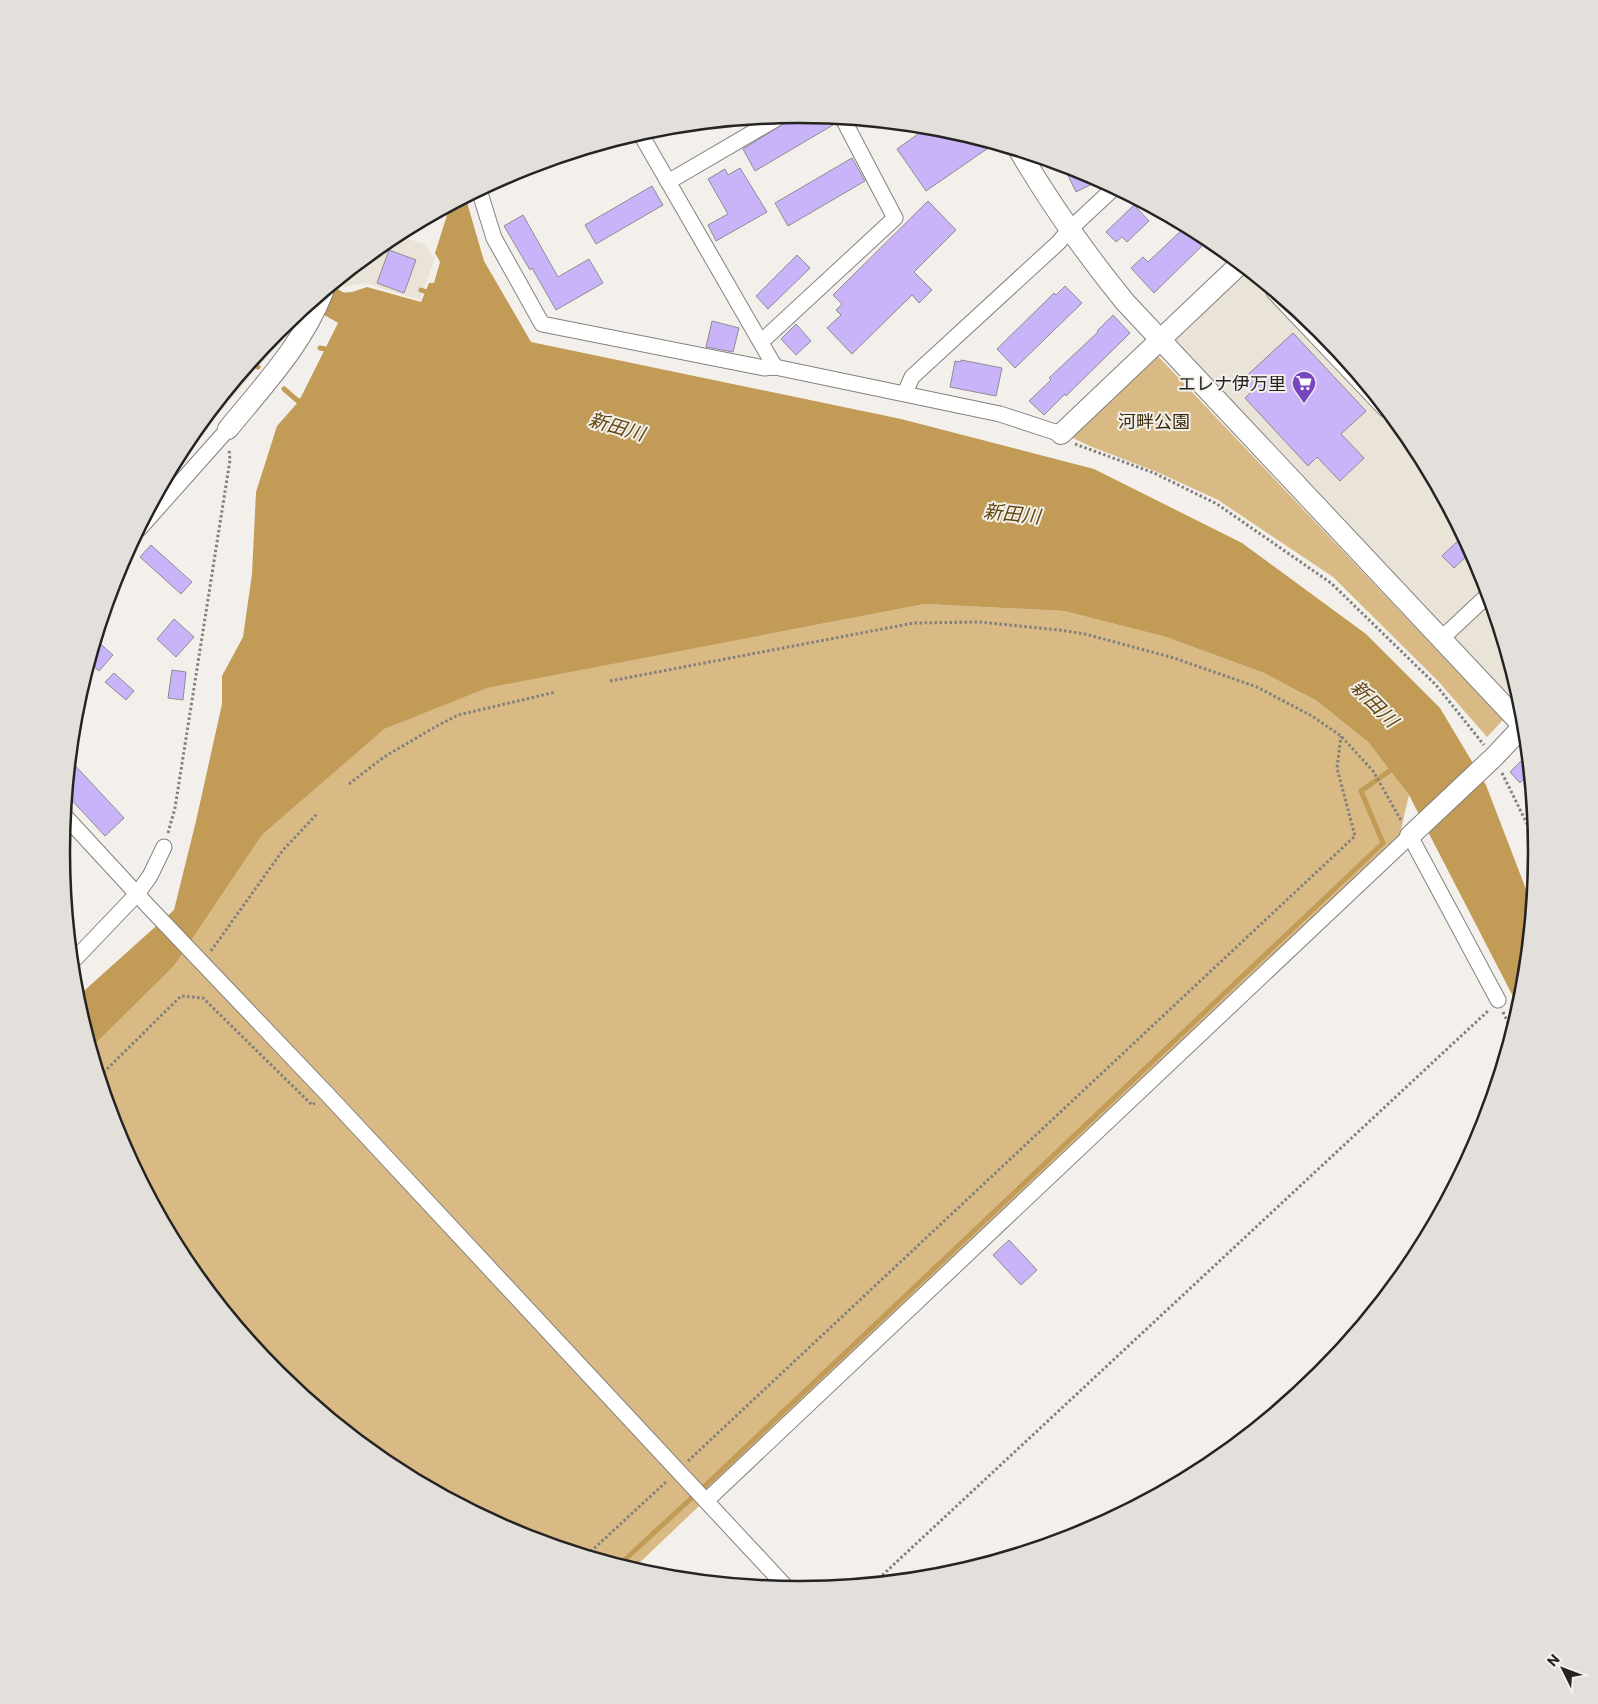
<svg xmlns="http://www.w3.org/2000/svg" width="1598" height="1704" viewBox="0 0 1598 1704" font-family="Commissioner,'Noto Sans JP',sans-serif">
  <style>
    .built { fill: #eae3d8 }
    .green { fill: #d9ba85 }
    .water { fill: #c29b56 }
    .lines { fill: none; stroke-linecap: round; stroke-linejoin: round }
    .stream { stroke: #c29b56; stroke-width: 5 }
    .river { stroke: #c29b56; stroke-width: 29 }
    .building { fill: #c9b4fa; stroke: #8d8c90 }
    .street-casing { stroke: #84827e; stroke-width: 17 }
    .secondary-casing { stroke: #84827e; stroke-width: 22 }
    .path { stroke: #82807d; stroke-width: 3; stroke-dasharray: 2.5 2.5; stroke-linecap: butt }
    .street { stroke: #fff; stroke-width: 15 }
    .secondary { stroke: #fff; stroke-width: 20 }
    .labels { text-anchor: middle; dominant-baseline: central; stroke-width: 4; stroke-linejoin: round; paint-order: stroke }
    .poi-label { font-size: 18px; fill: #252422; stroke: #f3f0ec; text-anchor: end }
    .park-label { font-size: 18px; fill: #3a2909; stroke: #f3f0ec }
    .water-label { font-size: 19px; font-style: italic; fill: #60450d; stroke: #f3f0ec }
    .rim { fill: none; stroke: #252422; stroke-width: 2.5 }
  </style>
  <rect width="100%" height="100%" fill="#f3f0ec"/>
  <!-- built -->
  <g class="built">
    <path d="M396 235 424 244 435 258 420 300 365 283 344 287 347 273 389 238Z"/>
    <path d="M1244 267 1321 331 1413 442 1481 570 1521 704 1517 703 1168 339Z"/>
    <path d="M270 339 278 344 189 448 182 449 186 442Z"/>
  </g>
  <!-- green -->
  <g class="green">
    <path d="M1156 354 1503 720 1487 737 1438 681 1333 577 1218 500 1157 472 1087 445 1069 436Z"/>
    <path d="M925 604 1064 611 1166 637 1264 673 1317 701 1368 742 1409 795 1399 838 633 1569 516 1533 389 1465 277 1373 185 1262 117 1134 91 1048 174 966 262 835 383 729 486 688Z"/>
  </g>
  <!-- water -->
  <path class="water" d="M466 199 484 261 531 342 901 419 1094 469 1242 543 1366 634 1440 708 1486 785 1532 905 1523 996 1519 1008 1409 795 1368 742 1317 701 1264 673 1166 637 1064 611 925 604 487 688 384 729 262 835 174 966 91 1048 76 998 174 910 196 821 222 704V676L243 637 252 574 256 492 277 426 299 401 339 321 332 318 340 293 352 292 367 287 421 302 429 283H434L440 262 435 253 450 206Z"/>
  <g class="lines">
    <!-- stream -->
    <g class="stream">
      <path d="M421 290 432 294"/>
      <path d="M282 326 283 327"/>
      <path d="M320 348 331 350"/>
      <path d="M252 362 258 367"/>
      <path d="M284 389 298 401 305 400"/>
      <path d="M619 1565 708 1483 1383 843 1361 791 1395 767"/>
    </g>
    <!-- river -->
    <path class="river" d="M320 296 370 324"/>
  </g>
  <!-- building -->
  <g class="building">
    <path d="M799 114 828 117 833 125 755 171 743 149Z"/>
    <path d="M928 127 943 128 994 144 926 191 897 149Z"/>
    <path d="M852 158 865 181 788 226 775 203Z"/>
    <path d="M1063 165 1082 171 1100 180 1076 192Z"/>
    <path d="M740 168 767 212 716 241 708 225 728 214 708 179 725 169 728 175Z"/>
    <path d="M652 186 663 205 596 244 585 225Z"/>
    <path d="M928 201 956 230 914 272 932 290 919 303 912 295 852 354 827 328 841 315 836 310 842 304 833 295Z"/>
    <path d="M1134 205 1149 221 1127 242 1122 237 1116 242 1106 232Z"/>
    <path d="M523 215 558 277 589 259 603 283 556 310 532 268 530 270 504 226Z"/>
    <path d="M1186 226 1209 239 1154 293 1131 268 1143 257 1148 262Z"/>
    <path d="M389 250 416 260 404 293 377 283Z"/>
    <path d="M797 255 810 268 768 309 756 296Z"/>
    <path d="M1065 286 1082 303 1015 368 997 349 1054 293 1056 295Z"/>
    <path d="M1113 315 1130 333 1066 396 1065 394 1044 415 1029 401 1051 380 1049 378 1098 332 1097 331Z"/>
    <path d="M712 321 739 328 733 352 706 347Z"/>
    <path d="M796 324 811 341 796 355 781 339Z"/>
    <path d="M1293 333 1366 411 1341 434 1364 458 1340 481 1317 457 1308 466 1245 398 1252 391 1242 380Z"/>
    <path d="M961 360 1002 368 996 396 950 387 955 361 961 362Z"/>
    <path d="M1463 536 1471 552 1454 568 1442 556Z"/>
    <path d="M151 545 192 582 181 594 140 557Z"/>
    <path d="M174 619 194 637 176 657 157 639Z"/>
    <path d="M96 640 113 655 99 671 89 662Z"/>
    <path d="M172 670 186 672 183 700 168 698Z"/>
    <path d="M114 673 134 691 126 700 105 682Z"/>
    <path d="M1527 755 1529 774 1520 783 1510 772Z"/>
    <path d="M70 760 124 818 105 836 67 795Z"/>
    <path d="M1009 1240 1037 1270 1021 1285 993 1255Z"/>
  </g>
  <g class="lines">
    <defs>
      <g id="street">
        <path d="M640 133 775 367"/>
        <path d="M668 182 781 116"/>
        <path d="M479 190 494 238 542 324 764 368 775 367 1000 414 1061 434"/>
        <path d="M1274 292 1385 409"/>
        <path d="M761 342 895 218 843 119"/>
        <path d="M905 393 912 377 1059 242 1069 230 1114 188"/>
        <path d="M139 529 228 429"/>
        <path d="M1442 638 1488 595"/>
        <path d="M65 816 148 906 329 1096 788 1589"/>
        <path d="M72 962 137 894 150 876 164 847"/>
        <path d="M706 1501 1410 836 1498 1000"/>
      </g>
      <g id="secondary">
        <path d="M1020 152C1051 205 1086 254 1125 302L1523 726"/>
        <path d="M228 429C263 386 303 344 323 292"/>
        <path d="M1061 434 1240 264"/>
        <path d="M1410 836 1494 757 1524 725"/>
      </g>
    </defs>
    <!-- street casing -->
    <use href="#street" class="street-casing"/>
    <!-- secondary casing -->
    <use href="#secondary" class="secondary-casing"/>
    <!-- path -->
    <g class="path">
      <path d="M1075 444 1154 473 1217 504 1331 583 1436 685 1484 745"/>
      <path d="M610 681 914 623 980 622 1060 630 1085 634 1174 658 1257 687 1312 716 1341 736 1373 771 1402 822"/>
      <path d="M1502 773 1536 842"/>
      <path d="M349 784 384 757 435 727 458 715 556 692"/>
      <path d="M168 833 175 808 230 460 229 449"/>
      <path d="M211 951 283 850 317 814"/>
      <path d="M1503 1012 1512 1031"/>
      <path d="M100 1076 181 996 203 998 312 1105 315 1103"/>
      <path d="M688 1461 1355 836 1337 768 1341 736"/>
      <path d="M587 1555 667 1481"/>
      <path d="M875 1582 1489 1010"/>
    </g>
    <!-- street -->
    <use href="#street" class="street"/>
    <!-- secondary -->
    <use href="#secondary" class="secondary"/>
  </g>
  <!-- icons -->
  <defs>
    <symbol id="supermarket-pin" viewBox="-11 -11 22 30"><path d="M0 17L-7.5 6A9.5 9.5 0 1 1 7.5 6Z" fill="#7747bf" stroke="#f3f0ec"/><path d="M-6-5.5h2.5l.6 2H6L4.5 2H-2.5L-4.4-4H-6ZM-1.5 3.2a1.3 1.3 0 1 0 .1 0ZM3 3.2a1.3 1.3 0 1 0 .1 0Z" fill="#fff"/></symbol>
  </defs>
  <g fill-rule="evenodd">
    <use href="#supermarket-pin" x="1290" y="369" width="28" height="38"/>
  </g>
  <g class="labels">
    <!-- poi labels -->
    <g class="poi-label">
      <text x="1286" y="383">エレナ伊万里</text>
    </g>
    <!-- park labels -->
    <g class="park-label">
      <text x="1154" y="421">河畔公園</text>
    </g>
    <!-- water labels -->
    <g class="water-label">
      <text transform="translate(617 426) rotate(16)">新田川</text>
      <text transform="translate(1012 513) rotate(6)">新田川</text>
      <text transform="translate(1375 703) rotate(45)">新田川</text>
    </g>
  </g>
  <!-- crop -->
  <path d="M0 0H1598V1704H0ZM70 852a729 729 0 1 1 1458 0a729 729 0 1 1-1458 0Z" fill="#e3e0dc" fill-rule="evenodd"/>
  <path class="rim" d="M70 852a729 729 0 1 1 1458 0a729 729 0 1 1-1458 0Z"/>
  <!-- north arrow -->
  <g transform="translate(1563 1669) rotate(312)" stroke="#f3f0ec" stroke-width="4" paint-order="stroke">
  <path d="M0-4L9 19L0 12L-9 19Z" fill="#252422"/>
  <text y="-8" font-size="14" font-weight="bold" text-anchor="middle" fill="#252422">N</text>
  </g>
</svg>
